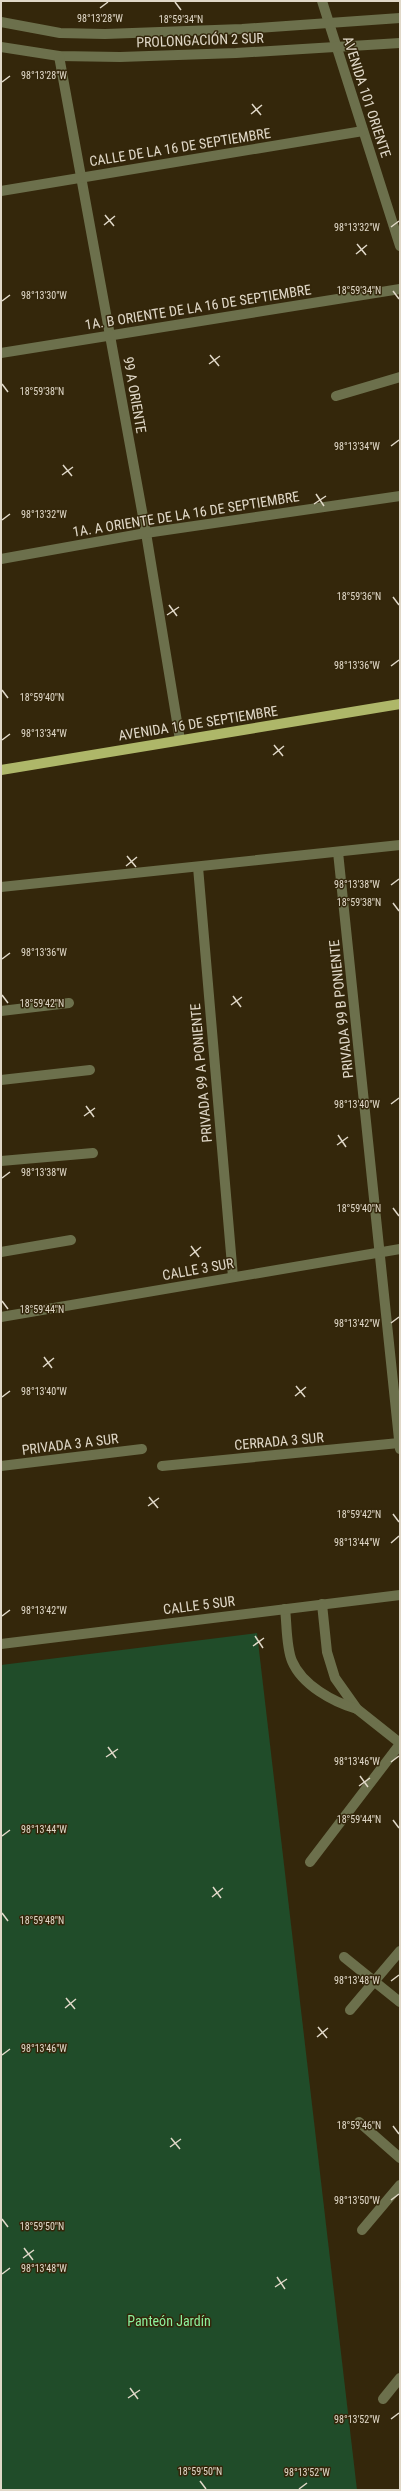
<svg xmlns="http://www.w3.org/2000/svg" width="401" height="2491" viewBox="0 0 401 2491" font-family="'Roboto Condensed',sans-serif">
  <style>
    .green { fill: #204c29 }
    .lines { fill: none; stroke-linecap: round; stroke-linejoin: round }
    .minor { stroke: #6c704c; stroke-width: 10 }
    .major { stroke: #aeb769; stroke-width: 10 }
    .ticks { fill: none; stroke: #e0d8c8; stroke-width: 1.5 }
    .labels { text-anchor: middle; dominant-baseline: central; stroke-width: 3; stroke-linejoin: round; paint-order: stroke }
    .street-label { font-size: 14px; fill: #e0d8c8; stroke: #34270b }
    .park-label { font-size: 14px; fill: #8cf19d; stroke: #34270b }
    .ticks-label { font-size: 10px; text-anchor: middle; fill: #e0d8c8; stroke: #34270b; stroke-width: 3; stroke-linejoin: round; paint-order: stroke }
  </style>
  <rect width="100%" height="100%" fill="#34270b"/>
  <!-- green -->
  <path class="green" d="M257 1633 357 2490H1V1665Z"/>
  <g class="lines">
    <!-- minor -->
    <g class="minor">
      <path d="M322 1 400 246"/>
      <path d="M1 22 60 33 105 34 242 29 400 18"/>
      <path d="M1 47 59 56 120 57 236 53 400 43"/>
      <path d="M59 56 146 533 180 740"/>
      <path d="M1 191 363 131"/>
      <path d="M1 353 400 289"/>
      <path d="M336 396 400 377"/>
      <path d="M1 559 146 533 400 496"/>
      <path d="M338 852 400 1449"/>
      <path d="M198 867 233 1277"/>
      <path d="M1 887 400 845"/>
      <path d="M1 1011 69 1003"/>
      <path d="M1 1080 90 1070"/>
      <path d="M1 1161 93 1153"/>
      <path d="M1 1252 71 1240"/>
      <path d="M1 1317 400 1249"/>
      <path d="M1 1466 142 1449"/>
      <path d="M162 1466 399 1443"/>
      <path d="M322 1604 327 1652 335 1678 357 1709 400 1743"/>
      <path d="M285 1609C287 1624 286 1647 292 1661 302 1685 333 1702 357 1709"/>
      <path d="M1 1644 400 1595"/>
      <path d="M310 1862 400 1744"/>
      <path d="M344 1957 400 2002"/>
      <path d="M350 2010 400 1951"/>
      <path d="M359 2122 400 2158"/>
      <path d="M362 2230 400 2185"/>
      <path d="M383 2399 400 2378"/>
    </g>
    <!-- major -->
    <path class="major" d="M1 770 400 704"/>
  </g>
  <!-- ticks -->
  <path class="ticks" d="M175 2 181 10M100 8 108 2M2 82 10 76M252 104 261 115M251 114 262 105M105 215 114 226M104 225 115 216M391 227 399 221M357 244 366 255M356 254 367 245M393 291 399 299M2 301 10 295M210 355 219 366M209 364 220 356M2 384 8 392M391 446 399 440M63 465 72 476M62 475 73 467M316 494 324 506M314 504 326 496M2 520 10 514M393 597 399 605M169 605 177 616M167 615 179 607M391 666 399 660M2 690 8 698M2 740 10 734M274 745 283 756M273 755 284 746M127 856 136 867M126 866 137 857M391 885 399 879M393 903 399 911M2 959 10 953M2 995 8 1003M233 996 241 1007M231 1005 242 997M391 1104 399 1098M86 1106 94 1117M84 1116 95 1108M338 1135 346 1147M337 1145 348 1137M2 1178 10 1172M393 1208 399 1216M191 1246 199 1257M190 1256 201 1247M2 1301 8 1309M391 1323 399 1317M44 1357 52 1368M43 1367 54 1358M296 1386 305 1397M295 1396 306 1387M2 1397 10 1391M149 1497 158 1508M148 1506 159 1498M393 1514 399 1522M391 1543 399 1536M2 1616 10 1610M255 1636 263 1648M253 1646 264 1638M108 1747 116 1758M106 1757 118 1749M391 1762 399 1756M360 1776 368 1787M359 1786 370 1778M393 1820 399 1828M2 1836 10 1830M213 1887 221 1898M212 1897 223 1888M2 1913 8 1921M391 1981 399 1975M66 1998 75 2009M65 2008 76 1999M318 2027 327 2038M317 2037 328 2028M2 2055 10 2049M393 2126 399 2134M171 2138 180 2149M170 2147 181 2139M391 2200 399 2194M2 2219 8 2227M24 2248 33 2260M23 2258 34 2250M2 2274 10 2268M277 2277 285 2289M275 2287 287 2279M130 2388 138 2399M128 2398 140 2390M391 2419 399 2413M200 2481 206 2489M299 2489 307 2483"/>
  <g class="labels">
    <!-- street labels -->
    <g class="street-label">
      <text transform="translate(200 40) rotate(-2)">PROLONGACIÓN 2 SUR</text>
      <text transform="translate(367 97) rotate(72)">AVENIDA 101 ORIENTE</text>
      <text transform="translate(180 147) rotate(-9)">CALLE DE LA 16 DE SEPTIEMBRE</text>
      <text transform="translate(198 307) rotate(-9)">1A. B ORIENTE DE LA 16 DE SEPTIEMBRE</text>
      <text transform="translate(135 395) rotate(80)">99 A ORIENTE</text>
      <text transform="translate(186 514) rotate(-9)">1A. A ORIENTE DE LA 16 DE SEPTIEMBRE</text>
      <text transform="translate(198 723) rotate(-9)">AVENIDA 16 DE SEPTIEMBRE</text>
      <text transform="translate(341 1009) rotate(-96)">PRIVADA 99 B PONIENTE</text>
      <text transform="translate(201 1073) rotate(-95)">PRIVADA 99 A PONIENTE</text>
      <text transform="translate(198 1269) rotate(-10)">CALLE 3 SUR</text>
      <text transform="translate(279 1441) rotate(-5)">CERRADA 3 SUR</text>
      <text transform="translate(70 1444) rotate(-7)">PRIVADA 3 A SUR</text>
      <text transform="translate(199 1605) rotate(-7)">CALLE 5 SUR</text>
    </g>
    <!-- park labels -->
    <g class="park-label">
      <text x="169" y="2321">Panteón Jardín</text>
    </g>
  </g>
  <g class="ticks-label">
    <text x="100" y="22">98°13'28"W</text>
    <text x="181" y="23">18°59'34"N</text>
    <text x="44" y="79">98°13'28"W</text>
    <text x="357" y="231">98°13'32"W</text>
    <text x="359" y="294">18°59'34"N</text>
    <text x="44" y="299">98°13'30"W</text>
    <text x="42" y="395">18°59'38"N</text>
    <text x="357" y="450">98°13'34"W</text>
    <text x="44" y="518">98°13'32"W</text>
    <text x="359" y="600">18°59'36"N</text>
    <text x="357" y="669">98°13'36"W</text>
    <text x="42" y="701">18°59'40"N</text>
    <text x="44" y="737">98°13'34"W</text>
    <text x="357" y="888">98°13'38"W</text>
    <text x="359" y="906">18°59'38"N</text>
    <text x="44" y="956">98°13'36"W</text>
    <text x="42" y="1007">18°59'42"N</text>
    <text x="357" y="1108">98°13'40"W</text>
    <text x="44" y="1176">98°13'38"W</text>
    <text x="359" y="1212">18°59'40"N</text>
    <text x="42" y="1313">18°59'44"N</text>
    <text x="357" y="1327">98°13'42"W</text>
    <text x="44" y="1395">98°13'40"W</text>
    <text x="359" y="1518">18°59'42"N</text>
    <text x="357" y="1546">98°13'44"W</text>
    <text x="44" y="1614">98°13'42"W</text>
    <text x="357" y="1765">98°13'46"W</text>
    <text x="359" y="1823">18°59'44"N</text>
    <text x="44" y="1833">98°13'44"W</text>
    <text x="42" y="1924">18°59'48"N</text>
    <text x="357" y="1984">98°13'48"W</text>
    <text x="44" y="2052">98°13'46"W</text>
    <text x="359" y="2129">18°59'46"N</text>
    <text x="357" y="2204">98°13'50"W</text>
    <text x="42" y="2230">18°59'50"N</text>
    <text x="44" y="2272">98°13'48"W</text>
    <text x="357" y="2423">98°13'52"W</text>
    <text x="200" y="2475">18°59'50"N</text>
    <text x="307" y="2476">98°13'52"W</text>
  </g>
  <!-- border -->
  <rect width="401" height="2491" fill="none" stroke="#e0d8c8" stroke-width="4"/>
</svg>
